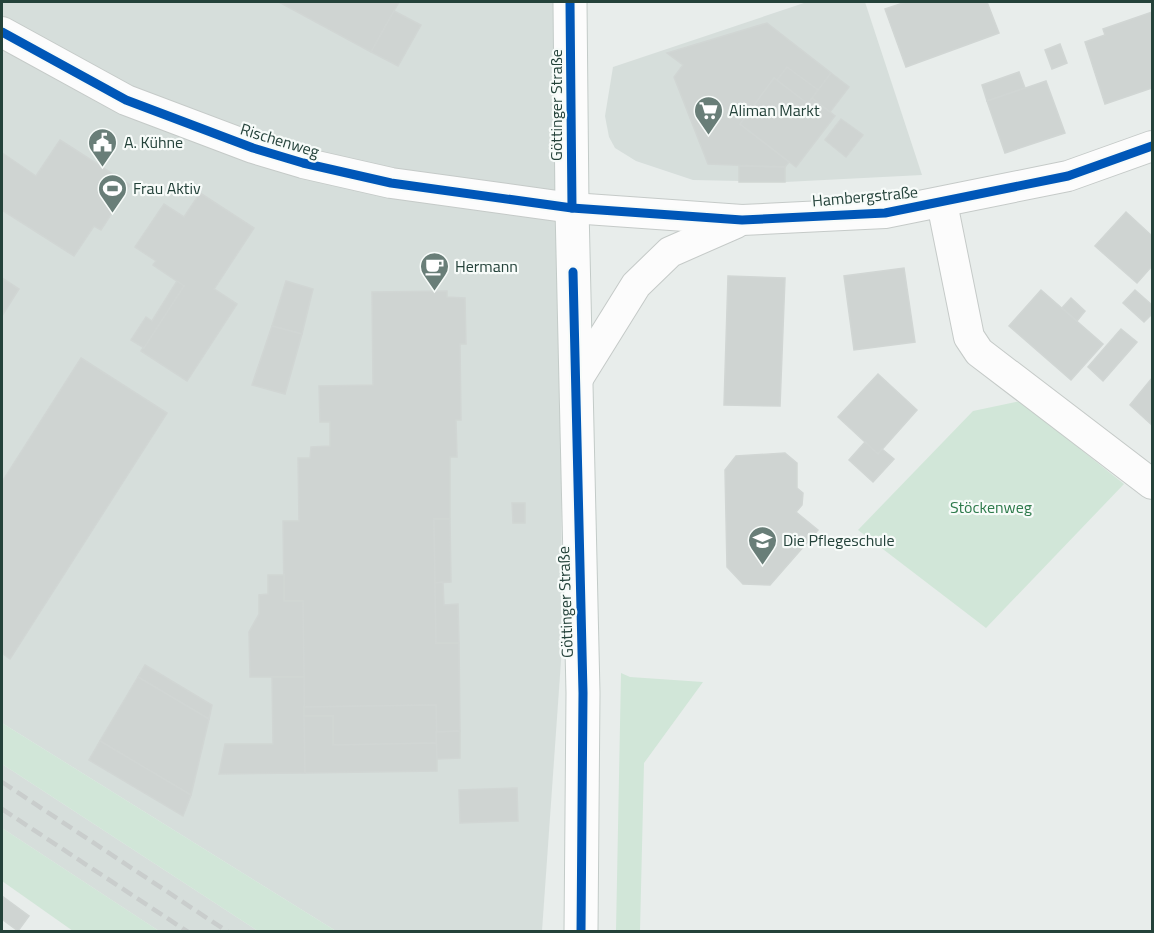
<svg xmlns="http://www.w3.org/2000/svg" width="1154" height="933" viewBox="0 0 1154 933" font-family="'Titillium Web',sans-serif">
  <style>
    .built { fill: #d6dedb }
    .green { fill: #d1e6d8 }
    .building { fill: #cfd4d2; stroke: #d1d6d4; stroke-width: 1.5 }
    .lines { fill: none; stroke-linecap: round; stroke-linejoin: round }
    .street-casing { stroke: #c5cac8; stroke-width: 32 }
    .secondary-casing { stroke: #c3cbc8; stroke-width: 35 }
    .street { stroke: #fcfcfc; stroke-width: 30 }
    .secondary { stroke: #fcfcfc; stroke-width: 33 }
    .rail { stroke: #c9cdcc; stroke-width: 4.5; stroke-dasharray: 12 6; stroke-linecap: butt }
    .cycleway-casing { stroke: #f7fbf9; stroke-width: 13 }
    .cycleway { stroke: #0057b8; stroke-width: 9 }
    .labels { text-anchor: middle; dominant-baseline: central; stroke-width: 4.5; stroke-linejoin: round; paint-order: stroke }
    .street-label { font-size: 16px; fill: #24423a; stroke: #f7fbf9 }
    .poi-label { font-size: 16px; fill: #24423a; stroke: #f7fbf9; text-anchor: start }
    .park-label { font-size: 16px; fill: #2d7a4b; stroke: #f7fbf9 }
  </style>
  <rect width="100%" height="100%" fill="#e8edeb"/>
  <!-- built -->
  <g class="built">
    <path d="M2 2H559L562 647 542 931H336L2 723Z"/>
    <path d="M807 2H865L922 175 785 182 693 180 636 161 615 148 609 137 605 116 613 67Z"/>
    <path d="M2 764 258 931H159L2 828Z"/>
  </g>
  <!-- green -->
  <g class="green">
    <path d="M1020 401 1124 484 986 628 858 530 973 411Z"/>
    <path d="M621 673 630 677 703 682 644 763 640 931H616Z"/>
    <path d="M2 723 336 931H258L2 764Z"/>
    <path d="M2 828 159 931H73L2 881Z"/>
  </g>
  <!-- building -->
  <g class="building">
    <path d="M279 2H399L371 52Z"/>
    <path d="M906 2H987L999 33 906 67 885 9Z"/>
    <path d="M394 11 421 25 398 66 371 52Z"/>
    <path d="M1152 12V88L1105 104 1085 42 1105 35 1103 29Z"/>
    <path d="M767 23 831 73 808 104 774 78 740 124 789 162 785 167 708 164 674 77 683 65 667 53Z"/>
    <path d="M1060 44 1067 63 1052 69 1045 50Z"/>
    <path d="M787 67 818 90 808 104 777 80Z"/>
    <path d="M1019 72 1025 88 987 101 982 85Z"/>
    <path d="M831 73 849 87 830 112 812 98Z"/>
    <path d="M774 78 808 104 812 98 835 116 796 167 740 124Z"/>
    <path d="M1046 81 1065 133 1005 153 987 101Z"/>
    <path d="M841 119 863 135 846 157 825 140Z"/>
    <path d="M60 140 130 185 101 230 94 226 74 256 2 210V153L36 176Z"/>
    <path d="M739 166 785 167V182H739Z"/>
    <path d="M200 193 254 228 214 289 237 304 187 381 141 351 184 286 153 265 156 261 135 247 164 204 184 217Z"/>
    <path d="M1126 212 1152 236V266L1137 283 1095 246Z"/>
    <path d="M904 268 915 342 854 350 844 276Z"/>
    <path d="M728 276 785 278 780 406 724 405Z"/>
    <path d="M2 278 19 289 2 316Z"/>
    <path d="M177 281 184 286 144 348 131 340 146 317 152 321Z"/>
    <path d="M286 281 313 289 302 334 272 326Z"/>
    <path d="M1041 290 1103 344 1071 380 1009 326Z"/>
    <path d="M1135 290 1152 305V314L1144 322 1123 303Z"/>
    <path d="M447 291V297L465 298 466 344H460L461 420H456L457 457H450V519H434L436 643H459L460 731 436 732V705L304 707 303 601H284L283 521H299L298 458H310L311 447 330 446V422H320L319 386 373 385 372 292Z"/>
    <path d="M1071 298 1085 311 1077 321 1062 308Z"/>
    <path d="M272 326 302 334 285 394 252 385Z"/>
    <path d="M1121 329 1137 342 1103 381 1088 367Z"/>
    <path d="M81 358 167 413 10 659 2 653V482Z"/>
    <path d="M878 374 917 410 878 454 838 417Z"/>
    <path d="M1152 378V425L1130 405Z"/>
    <path d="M865 442 878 454 882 449 894 459 873 482 849 460Z"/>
    <path d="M785 453 797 463V488L803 493 802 505 796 512 818 530 770 585 743 584 727 567 725 470 736 456Z"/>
    <path d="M512 503H525V523H513Z"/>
    <path d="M434 519H450L451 582 435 583Z"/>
    <path d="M268 575H284V601H303L304 677H250L249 632 259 614V595L268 594Z"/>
    <path d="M443 582 444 605 458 604 459 643H436L435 583Z"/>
    <path d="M145 665 212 705 209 719 138 677Z"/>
    <path d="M138 677 209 719 191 795 100 741Z"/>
    <path d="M272 677H304L305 773 219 774 225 744H273Z"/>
    <path d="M436 705 437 743 333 745V716H304V707Z"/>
    <path d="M304 716H333V745L437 743V771L305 773Z"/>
    <path d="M460 731V758L437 759 436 732Z"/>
    <path d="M100 741 191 795 183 816 89 760Z"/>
    <path d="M517 788 518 821 460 823 459 790Z"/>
    <path d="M2 896 29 916 18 931 2 919Z"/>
  </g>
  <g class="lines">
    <defs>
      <g id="street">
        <path d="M2 32 126 100 253 148 303 163 391 183 572 208 742 220 885 213 1068 176 1152 146"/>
        <path d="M942 203 969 337 979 352 1152 484"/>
        <path d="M575 383 636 285 670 252 736 223"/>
      </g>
      <path id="secondary" d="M570 2 572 208 583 693 581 932"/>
    </defs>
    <!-- street casing -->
    <use href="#street" class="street-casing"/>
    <!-- secondary casing -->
    <use href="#secondary" class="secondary-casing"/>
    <!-- street -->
    <use href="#street" class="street"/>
    <!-- secondary -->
    <use href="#secondary" class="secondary"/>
    <!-- rail -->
    <g class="rail">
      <path d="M2 782 228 932"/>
      <path d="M2 809 188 932"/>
    </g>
    <defs>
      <g id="cycleway">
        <path d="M570 2 572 208"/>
        <path d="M2 32 126 100 253 148 303 163 391 183 572 208 742 220 885 213 1068 176 1152 146"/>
        <path d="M573 272 583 693 581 932"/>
      </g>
    </defs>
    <!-- cycleway casing -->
    <use href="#cycleway" class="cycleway-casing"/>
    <!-- cycleway -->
    <use href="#cycleway" class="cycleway"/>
  </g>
  <!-- icons -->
  <defs>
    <symbol id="supermarket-pin" viewBox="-11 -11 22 30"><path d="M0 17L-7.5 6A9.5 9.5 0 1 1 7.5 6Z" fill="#697e78" stroke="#f7fbf9"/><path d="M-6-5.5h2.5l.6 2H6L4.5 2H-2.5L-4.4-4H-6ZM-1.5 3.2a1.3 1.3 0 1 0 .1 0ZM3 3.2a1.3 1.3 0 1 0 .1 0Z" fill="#fff"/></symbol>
    <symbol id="civic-pin" viewBox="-11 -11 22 30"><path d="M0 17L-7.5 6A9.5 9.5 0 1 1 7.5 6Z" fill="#697e78" stroke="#f7fbf9"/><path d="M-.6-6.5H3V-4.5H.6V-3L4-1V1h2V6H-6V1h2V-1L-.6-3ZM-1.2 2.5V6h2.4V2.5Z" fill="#fff"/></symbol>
    <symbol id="stadium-pin" viewBox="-11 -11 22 30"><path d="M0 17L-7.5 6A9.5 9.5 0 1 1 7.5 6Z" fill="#697e78" stroke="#f7fbf9"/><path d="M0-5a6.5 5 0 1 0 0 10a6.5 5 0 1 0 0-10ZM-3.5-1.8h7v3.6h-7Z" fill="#fff"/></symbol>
    <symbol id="cafe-pin" viewBox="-11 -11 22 30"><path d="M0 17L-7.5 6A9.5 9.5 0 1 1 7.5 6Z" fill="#697e78" stroke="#f7fbf9"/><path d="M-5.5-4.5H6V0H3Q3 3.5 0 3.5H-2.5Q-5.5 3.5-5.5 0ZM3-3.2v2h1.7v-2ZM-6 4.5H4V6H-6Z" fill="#fff"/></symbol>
    <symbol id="university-pin" viewBox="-11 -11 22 30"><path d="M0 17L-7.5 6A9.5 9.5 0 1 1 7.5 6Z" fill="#697e78" stroke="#f7fbf9"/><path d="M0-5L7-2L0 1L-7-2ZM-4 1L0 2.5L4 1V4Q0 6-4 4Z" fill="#fff"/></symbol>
  </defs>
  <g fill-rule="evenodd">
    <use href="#supermarket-pin" x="692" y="94" width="33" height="45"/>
    <use href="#civic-pin" x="86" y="126" width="33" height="45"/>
    <use href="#stadium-pin" x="96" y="172" width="33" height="45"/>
    <use href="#cafe-pin" x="418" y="250" width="33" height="45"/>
    <use href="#university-pin" x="746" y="524" width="33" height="45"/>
  </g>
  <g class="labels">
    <!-- street labels -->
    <g class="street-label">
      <text transform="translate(556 105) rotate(-90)">Göttinger Straße</text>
      <text transform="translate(280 140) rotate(17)">Rischenweg</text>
      <text transform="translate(865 196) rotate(-5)">Hambergstraße</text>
      <text transform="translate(565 602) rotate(-92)">Göttinger Straße</text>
    </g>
    <!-- poi labels -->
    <g class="poi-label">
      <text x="729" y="110">Aliman Markt</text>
      <text x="124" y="142">A. Kühne</text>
      <text x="133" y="188">Frau Aktiv</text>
      <text x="455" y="266">Hermann</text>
      <text x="783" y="540">Die Pflegeschule</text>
    </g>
    <!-- park labels -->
    <g class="park-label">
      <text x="991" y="507">Stöckenweg</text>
    </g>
  </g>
  <!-- border -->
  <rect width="1154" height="933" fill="none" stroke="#24423a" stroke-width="6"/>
</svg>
